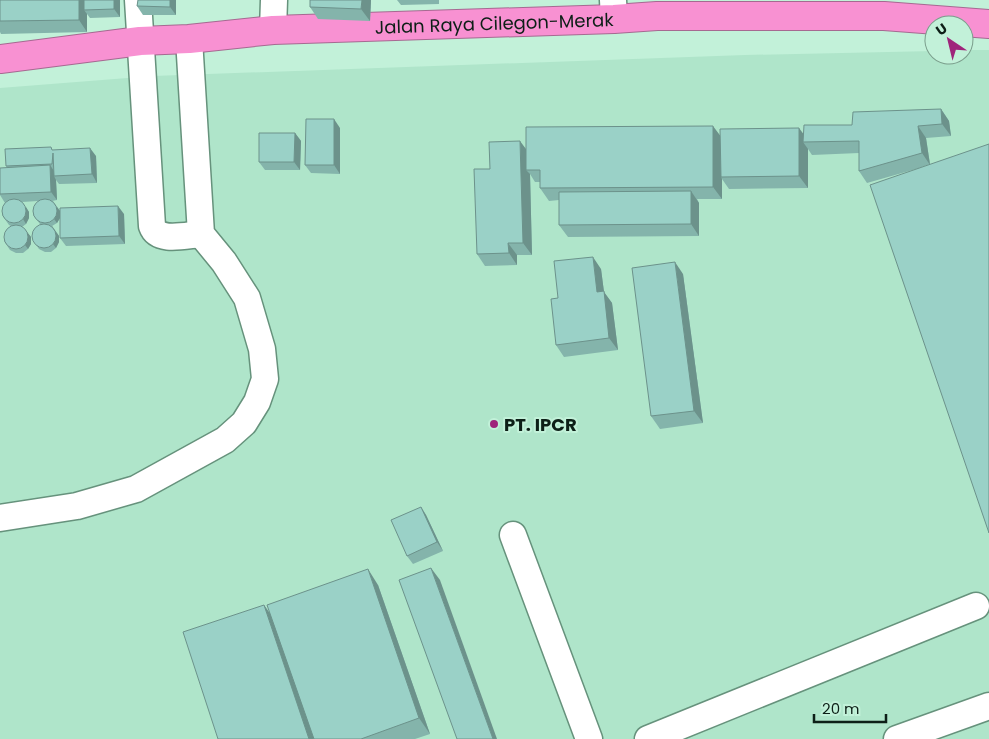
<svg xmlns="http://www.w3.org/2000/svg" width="989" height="739" viewBox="0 0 989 739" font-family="Poppins,sans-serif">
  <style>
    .built { fill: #afe5ca }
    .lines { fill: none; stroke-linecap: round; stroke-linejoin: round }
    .minor-casing { stroke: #66927c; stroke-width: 29 }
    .highway-casing { stroke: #a66991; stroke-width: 30 }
    .minor { stroke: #fff; stroke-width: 26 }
    .highway { stroke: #f891d2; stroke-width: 28 }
    .wall { fill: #84b4ab }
    .shaded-wall { fill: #6c928b }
    .building { fill: #9ad1c7; stroke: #6c928b }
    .poi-dot { fill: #9f247b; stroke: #c2f1d9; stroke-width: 2 }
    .labels { text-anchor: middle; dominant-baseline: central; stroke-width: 4; stroke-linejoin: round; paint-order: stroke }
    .street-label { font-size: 18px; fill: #0d1f17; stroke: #c2f1d9 }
    .poi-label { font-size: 18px; font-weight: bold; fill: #0d1f17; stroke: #c2f1d9; text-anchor: start }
  </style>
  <rect width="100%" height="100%" fill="#c2f1d9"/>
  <!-- built -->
  <path class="built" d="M964 50H989V739H0V88L153 76 745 55 934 51V55H964Z"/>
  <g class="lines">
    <defs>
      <g id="minor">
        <path d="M138 0 152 226C158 243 186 235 201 234"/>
        <path d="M613 0 614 19"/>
        <path d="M273 30 274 0"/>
        <path d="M0 518 77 506 136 489 225 440 244 423 257 402 265 379 262 349 247 298 224 262 201 234 189 39"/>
        <path d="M513 535 589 739"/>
        <path d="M648 739 976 606"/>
        <path d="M897 739 989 706"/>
      </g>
      <g id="highway">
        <path id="s1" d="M0 59 140 41 189 39 273 30 614 19 657 16H884L989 24"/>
      </g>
    </defs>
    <!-- minor casing -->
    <use href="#minor" class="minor-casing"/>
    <!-- highway casing -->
    <use href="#highway" class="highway-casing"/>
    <!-- minor -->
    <use href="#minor" class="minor"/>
    <!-- highway -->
    <use href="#highway" class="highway"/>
  </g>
  <!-- wall -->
  <g class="wall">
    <path d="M0 0H120V17L90 18 87 14V32L1 34 0 32Z"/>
    <path d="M138 0H176V15H143L137 6Z"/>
    <path d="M310 0H371L370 21 318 19 310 7Z"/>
    <path d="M397 0H439V4L401 5Z"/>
    <path d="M941 109 949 121 951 136 926 138 930 164 916 169 867 183 859 171V153L812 155 808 149V188L729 189 722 179V199H697L699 203V236L568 237 559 225V200L549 201 540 188V182H535L530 174 532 255H517V265L485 266 477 254 490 169 721 136 803 134Z"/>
    <path d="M340 128V174L311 173 305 165Z"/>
    <path d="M295 133 301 141 300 170H265L259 162Z"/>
    <path d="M53 150 96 156 97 183 59 184 56 180 57 200 52 201H53L60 211 124 214 125 244 66 246 60 238V218L57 223 52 226 59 236V242L56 248 51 252H45L39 249 33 240 40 224 33 215 38 201 22 202 29 212V218L26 224 22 227 31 237V244L28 249 23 253H16L10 250 4 241 11 226 9 225 2 215 5 203 0 195V168H7L6 166Z"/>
    <path d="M601 269 604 292 612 303 618 350 564 357 556 345 558 298Z"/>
    <path d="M683 274 703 423 660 429 651 416Z"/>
    <path d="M421 507 426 515 443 551 413 564 407 556Z"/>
    <path d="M378 585 430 734 415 739H218L264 605 269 612Z"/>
  </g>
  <!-- shaded-wall -->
  <g class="shaded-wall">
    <path d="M79 0H87L84 10 87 14V32L79 20Z"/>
    <path d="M114 0H120V17L114 9Z"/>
    <path d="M170 0H176V15L170 7Z"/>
    <path d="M362 0H371L370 21 361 9Z"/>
    <path d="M941 109 949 121 951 136 942 124Z"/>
    <path d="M334 119 340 128V174L334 165Z"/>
    <path d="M713 126 722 138 721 177 722 179V199L713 187Z"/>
    <path d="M918 126 926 138 930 165 922 153Z"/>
    <path d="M799 128 808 140 803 142 808 149V188L799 176Z"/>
    <path d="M295 133 301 141 300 170 294 162Z"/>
    <path d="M520 141 529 153 526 170 530 174 532 255 523 243Z"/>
    <path d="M90 148 96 156 97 183 92 174Z"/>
    <path d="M50 165 56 174 54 176 56 180 57 200 51 192Z"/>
    <path d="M691 191 699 203V236L691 224Z"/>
    <path d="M118 206 124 214 125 244 119 236Z"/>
    <path d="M26 207 29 212V218L26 224 23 219Z"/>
    <path d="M57 207 60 211V218L57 223 54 219Z"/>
    <path d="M52 226 59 236V242L56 248 53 244Z"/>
    <path d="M24 228 31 237V244L28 249 25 245Z"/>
    <path d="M508 243 517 255V265L509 253Z"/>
    <path d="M593 257 601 269 604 292 612 303 618 350 609 338 597 292Z"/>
    <path d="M675 262 683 274 703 423 694 411Z"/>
    <path d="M421 507 426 515 443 551 437 542Z"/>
    <path d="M431 568 440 580 497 739H493Z"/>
    <path d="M368 569 378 585 430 734 419 718Z"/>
    <path d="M264 605 275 621 314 739H309Z"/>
  </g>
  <!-- building -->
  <g class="building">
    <path d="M0 0H79V20L0 21Z"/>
    <path d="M84 0H114V9L84 10Z"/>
    <path d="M138 0H170V7L137 6Z"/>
    <path d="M310 0H362L361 9 310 7Z"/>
    <path d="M941 109 942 124 918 126 922 153 859 171V141L803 142 804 125H852L853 112Z"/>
    <path d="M306 119H334V165H305Z"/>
    <path d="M713 126V187L540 188V170H526V127Z"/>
    <path d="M799 128V176L721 177 720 129Z"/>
    <path d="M259 133H295L294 162H259Z"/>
    <path d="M520 141 523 243H508L509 253 477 254 474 169H490L489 142Z"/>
    <path d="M989 144V533L870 185Z"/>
    <path d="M51 147 52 150 90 148 92 174 54 176 53 153 52 164 6 166 5 149Z"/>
    <path d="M50 165 51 192 0 194V168Z"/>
    <path d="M691 191V224L559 225V192Z"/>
    <circle cx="45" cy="211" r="12"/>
    <circle cx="14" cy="211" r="12"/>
    <path d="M118 206 119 236 60 238V208Z"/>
    <circle cx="44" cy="236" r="12"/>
    <circle cx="16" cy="237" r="12"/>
    <path d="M593 257 597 292 604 291 609 338 556 345 551 299 558 298 554 261Z"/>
    <path d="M675 262 694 411 651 416 632 268Z"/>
    <path d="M421 507 437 542 407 556 391 520Z"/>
    <path d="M431 568 493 739H457L399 580Z"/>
    <path d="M368 569 419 718 361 739H314L267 605Z"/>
    <path d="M264 605 309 739H218L183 632Z"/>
  </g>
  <!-- markers -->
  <circle class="poi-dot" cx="494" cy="424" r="5"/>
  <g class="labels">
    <!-- street labels -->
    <g class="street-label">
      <text stroke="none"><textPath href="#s1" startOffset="496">Jalan Raya Cilegon-Merak</textPath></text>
    </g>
    <!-- poi labels -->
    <g class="poi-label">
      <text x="504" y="424">PT. IPCR</text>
    </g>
  </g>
  <!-- north arrow -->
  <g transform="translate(949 40) rotate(325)"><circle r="24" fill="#c2f1d9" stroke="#7a9d8b"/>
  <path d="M0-4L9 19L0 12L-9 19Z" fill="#9f247b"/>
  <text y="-8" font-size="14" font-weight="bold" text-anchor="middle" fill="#0d1f17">U</text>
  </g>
  <!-- scale -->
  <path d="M814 714v8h72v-8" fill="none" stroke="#0d1f17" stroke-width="2.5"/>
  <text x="822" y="714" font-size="15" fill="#0d1f17" stroke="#c2f1d9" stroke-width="4" paint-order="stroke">20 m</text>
</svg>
